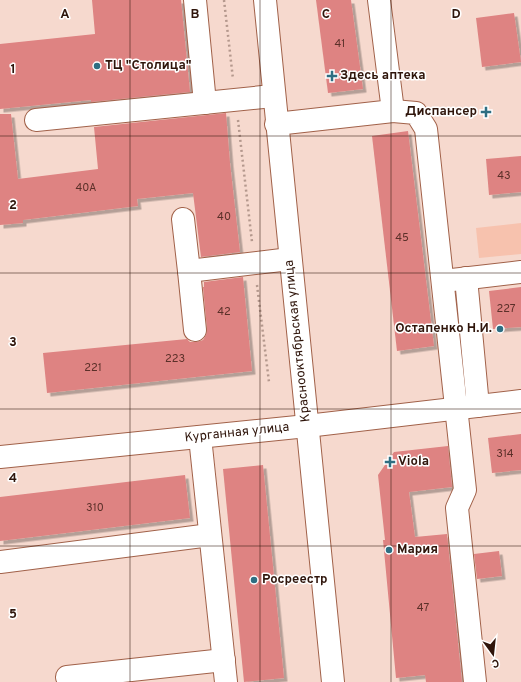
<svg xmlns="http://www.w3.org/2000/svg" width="521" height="682" viewBox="0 0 521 682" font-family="Overpass,sans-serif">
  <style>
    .green { fill: #f7c2ae }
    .building { fill: #de8382; filter: url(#shadow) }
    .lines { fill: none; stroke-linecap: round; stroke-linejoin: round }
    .minor-casing { stroke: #a16149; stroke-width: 24 }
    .path { stroke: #b4988d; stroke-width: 2.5; stroke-dasharray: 2 3; stroke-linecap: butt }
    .minor { stroke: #fff; stroke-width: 22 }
    .grid { fill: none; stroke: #2f150b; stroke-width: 1; stroke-opacity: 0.55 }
    .poi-dot { fill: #2e6e82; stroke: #fff; stroke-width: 1.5 }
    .labels { text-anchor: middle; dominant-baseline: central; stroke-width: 3; stroke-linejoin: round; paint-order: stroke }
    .number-label { font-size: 11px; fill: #5b3029 }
    .poi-label { font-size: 13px; font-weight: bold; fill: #2f150b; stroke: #fff; text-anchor: start }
    .street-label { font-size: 13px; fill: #2f150b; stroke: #fff }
    .grid-label { font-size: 13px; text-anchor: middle; font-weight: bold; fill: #2f150b; stroke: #fff; stroke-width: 3; stroke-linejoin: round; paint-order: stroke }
  </style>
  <defs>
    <filter id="shadow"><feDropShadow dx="3.5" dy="3.5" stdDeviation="0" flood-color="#0004"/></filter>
  </defs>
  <rect width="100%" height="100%" fill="#f6d9ce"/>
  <!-- green -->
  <path class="green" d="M521 223V254L479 258 476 228Z"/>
  <!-- building -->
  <g class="building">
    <path d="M92 0H181L190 92 91 102V100L0 109V44L95 34Z"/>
    <path d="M316 0H351L363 89 328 93Z"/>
    <path d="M514 13 521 62 482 67 476 18Z"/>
    <path d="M226 113 230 163 240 252 201 257 193 193 137 199 138 206 23 220V223L0 225V114H11L18 179 98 169 94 127Z"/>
    <path d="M408 131 434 346 397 351 372 136Z"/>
    <path d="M521 156V192L489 195 486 159Z"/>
    <path d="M243 277 252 371 47 393 43 353 187 339 190 342H197L203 340 206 335 207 329 203 287H204V282Z"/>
    <path d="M521 287V327L493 329 489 291Z"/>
    <path d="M521 434V470L492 473 488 438Z"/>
    <path d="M448 446 452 487 409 492 415 537 447 534 462 682H426L425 675 396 678 383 540H385L378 475 394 452Z"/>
    <path d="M263 465 284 678 244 682 223 469Z"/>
    <path d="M185 475 190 518 0 541V497Z"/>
    <path d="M499 551 502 576 477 579 474 554Z"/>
  </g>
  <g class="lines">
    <defs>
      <g id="minor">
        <path d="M195 0 205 103"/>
        <path d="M265 0 333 682"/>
        <path d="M393 111 416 113 426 129 465 490 457 508 475 682"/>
        <path d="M36 120 273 96"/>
        <path d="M276 124 393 111 379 0"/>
        <path d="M183 219 189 271 290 259"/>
        <path d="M189 271 195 330"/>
        <path d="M466 278 478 406"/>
        <path d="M452 280 521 272"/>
        <path d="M200 437 226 682"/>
        <path d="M0 457 307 426 521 401"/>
        <path d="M0 562 210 535"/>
        <path d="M67 677 224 660"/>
      </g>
    </defs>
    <!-- minor casing -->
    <use href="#minor" class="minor-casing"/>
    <!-- path -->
    <g class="path">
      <path d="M224 0 233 79"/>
      <path d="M238 120 252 242"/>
      <path d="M257 285 269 382"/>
    </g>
    <!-- minor -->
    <use href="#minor" class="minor"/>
  </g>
  <!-- grid -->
  <path class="grid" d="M130 0V682M260 0V682M391 0V682M0 136H521M0 273H521M0 409H521M0 546H521"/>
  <!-- markers -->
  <g class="poi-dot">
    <circle cx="97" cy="66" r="4"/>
    <path d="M330 70h4v4h4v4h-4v4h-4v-4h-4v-4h4z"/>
    <path d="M484 106h4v4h4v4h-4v4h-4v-4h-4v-4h4z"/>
    <circle cx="500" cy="329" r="4"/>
    <path d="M388 456h4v4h4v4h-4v4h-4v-4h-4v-4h4z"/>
    <circle cx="389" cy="550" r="4"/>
    <circle cx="254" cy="580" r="4"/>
  </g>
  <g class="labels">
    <!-- number labels -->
    <g class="number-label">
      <text x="340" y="44">41</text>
      <text x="504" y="176">43</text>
      <text x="86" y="188">40А</text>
      <text x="224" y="217">40</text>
      <text x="402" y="238">45</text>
      <text x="506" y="309">227</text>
      <text x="224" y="312">42</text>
      <text x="175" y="359">223</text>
      <text x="93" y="368">221</text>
      <text x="505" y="454">314</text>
      <text x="95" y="508">310</text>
      <text x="423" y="608">47</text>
    </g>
    <!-- poi labels -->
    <g class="poi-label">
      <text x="105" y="66">ТЦ "Столица"</text>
      <text x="340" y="76">Здесь аптека</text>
      <text x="477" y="112" text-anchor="end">Диспансер</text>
      <text x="492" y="329" text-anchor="end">Остапенко Н.И.</text>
      <text x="398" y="462">Viola</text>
      <text x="397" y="550">Мария</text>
      <text x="262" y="580">Росреестр</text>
    </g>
    <!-- street labels -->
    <g class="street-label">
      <text transform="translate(298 341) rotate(-96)">Краснооктябрьская улица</text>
      <text transform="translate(237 433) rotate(-6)">Курганная улица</text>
    </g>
  </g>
  <g class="grid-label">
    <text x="65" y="18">A</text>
    <text x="195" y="18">B</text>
    <text x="326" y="18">C</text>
    <text x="456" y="18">D</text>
    <text x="13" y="73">1</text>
    <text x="13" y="209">2</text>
    <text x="13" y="346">3</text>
    <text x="13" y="482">4</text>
    <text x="13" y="618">5</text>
  </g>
  <!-- north arrow -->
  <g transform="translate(493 654) rotate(165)" stroke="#ffffff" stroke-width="3" paint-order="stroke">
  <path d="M0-3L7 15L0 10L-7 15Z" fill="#2f150b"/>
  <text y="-6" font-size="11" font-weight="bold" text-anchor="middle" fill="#2f150b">С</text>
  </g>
</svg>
